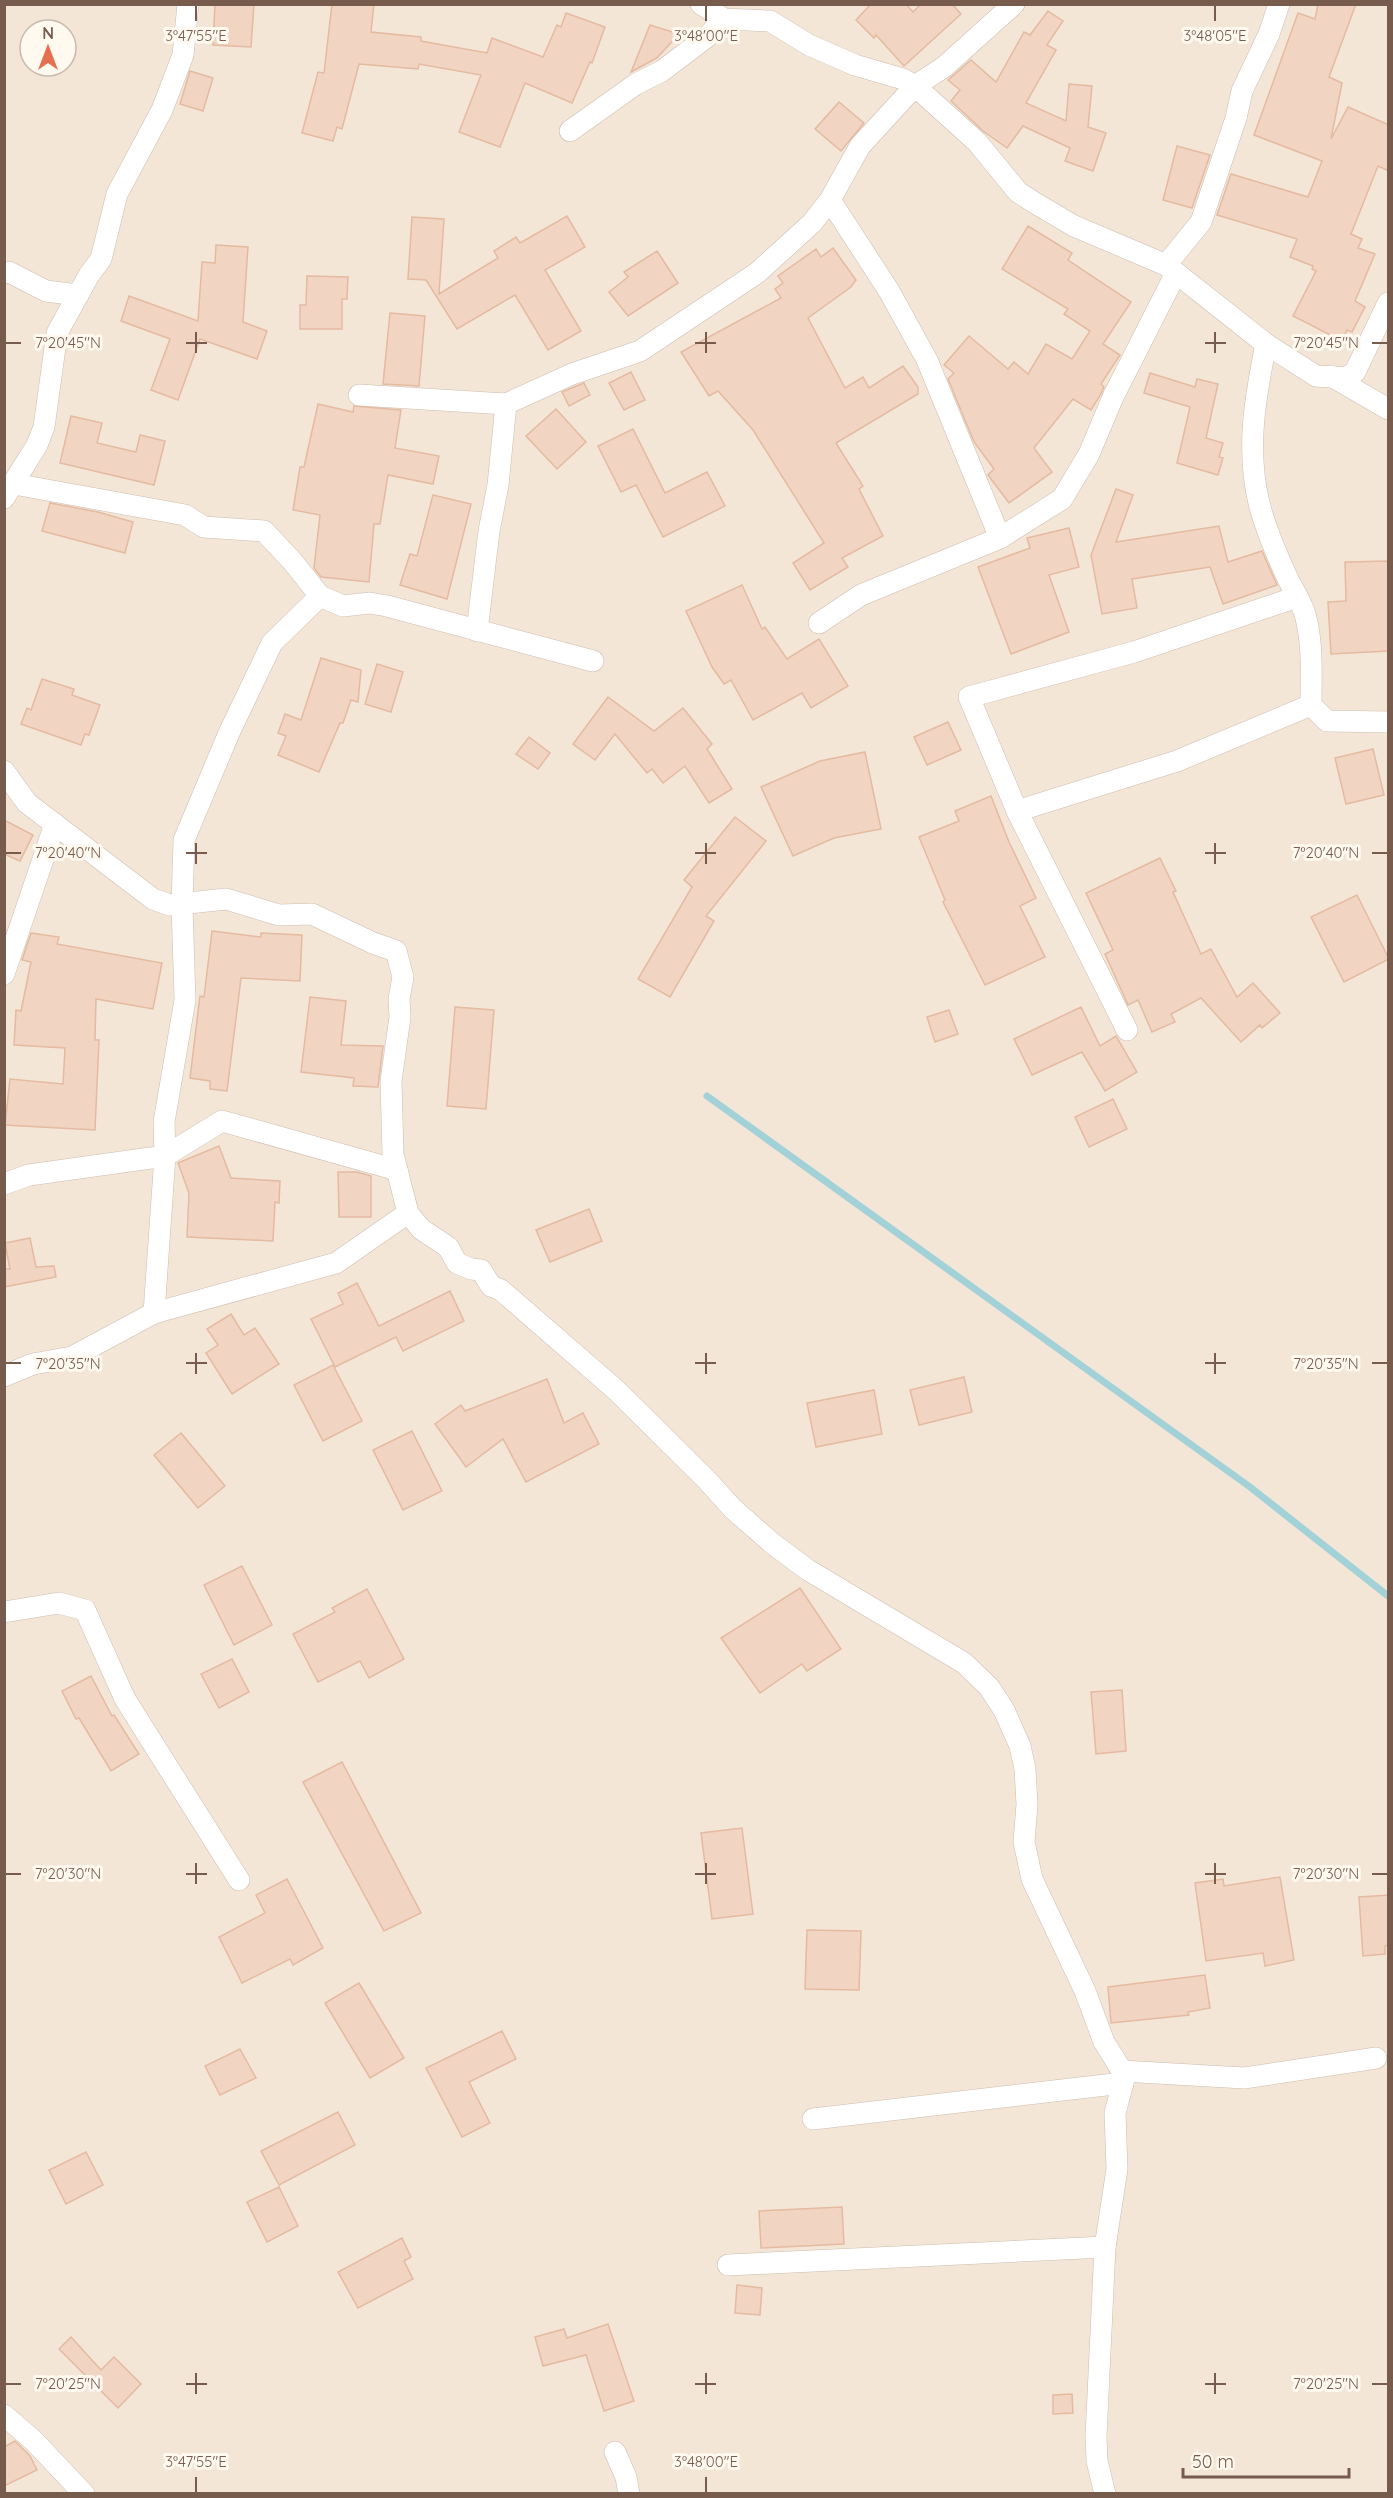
<svg xmlns="http://www.w3.org/2000/svg" width="1393" height="2498" viewBox="0 0 1393 2498" font-family="Quicksand,sans-serif">
  <style>
    .residential { fill: #f4e6d7; fill-rule: evenodd }
    .lines { fill: none; stroke-linecap: round; stroke-linejoin: round }
    .stream { stroke: #a3d1d8; stroke-width: 7 }
    .building { fill: #f1d4c1; stroke: #e4baa1; stroke-width: 1.5 }
    .minor-casing { stroke: #cebcae; stroke-width: 22 }
    .minor { stroke: #fff; stroke-width: 21 }
    .ticks { fill: none; stroke: #775b4c; stroke-width: 2 }
    .ticks-label { font-size: 15px; text-anchor: middle; fill: #775b4c; stroke: #fff9f0; stroke-width: 6; stroke-linejoin: round; paint-order: stroke }
  </style>
  <rect width="100%" height="100%" fill="#fcf5e9"/>
  <!-- residential -->
  <path class="residential" d="M5 5H1388V2493H5ZM30 30H66V66H30Z"/>
  <g class="lines">
    <!-- stream -->
    <path class="stream" d="M707 1096 1250 1487 1388 1596"/>
  </g>
  <!-- building -->
  <g class="building">
    <path d="M215 4H254L251 47 213 45Z"/>
    <path d="M332 4H374L371 32 421 37V41L487 53 492 38 543 57 557 25 561 27 566 13 605 27 592 63 590 62 572 103 525 83 500 147 459 132 481 75 419 64 418 69 359 64 342 129 337 127 333 141 302 133 318 72 324 73Z"/>
    <path d="M871 4H906L913 12 921 4H952L961 14 904 66 876 35 874 38 856 20Z"/>
    <path d="M1318 4H1356L1329 77 1342 83 1331 139 1348 107 1389 125V171L1378 166 1351 234 1362 239 1358 248 1375 254 1355 301 1365 307 1352 332 1347 330 1342 341 1293 316 1316 271 1312 269 1313 266 1290 257 1297 239 1217 215 1231 174 1308 197 1322 161 1254 135 1298 13 1315 19Z"/>
    <path d="M1048 11 1063 21 1047 45 1056 50 1026 103 1066 121 1069 84 1092 86 1088 127 1106 133 1093 171 1065 161 1070 148 1023 126 1007 148 983 131 951 101 960 90 948 80 971 60 996 82 1024 32 1030 35Z"/>
    <path d="M650 25 679 34 657 58 631 72Z"/>
    <path d="M190 71 213 78 203 111 180 104Z"/>
    <path d="M839 102 864 123 841 151 815 129Z"/>
    <path d="M1177 146 1210 155 1192 208 1163 200Z"/>
    <path d="M567 216 585 247 545 270 581 331 548 350 515 295 457 329 426 280 408 279 412 217 444 219 439 294 498 258 494 251 516 237 520 243Z"/>
    <path d="M1028 226 1072 253 1068 260 1131 302 1103 344 1120 355 1101 384 1104 387 1101 394 1091 410 1073 399 1034 448 1052 472 1009 503 988 475 994 469 974 442 948 379 954 373 944 365 969 336 1008 369 1014 362 1028 374 1046 344 1072 359 1090 331 1064 314 1068 309 1002 269Z"/>
    <path d="M216 245 248 247 243 322 267 331 257 359 200 339 178 400 151 390 170 339 121 321 129 296 198 321 202 262 215 263Z"/>
    <path d="M833 248 856 280 851 287 808 318 845 388 863 377 869 388 903 366 918 387V394L836 443 863 486 859 489 883 536 842 558 848 567 810 590 793 563 824 543 753 430 718 391 709 396 681 352 781 298 775 289 783 283 778 276 816 249 821 257Z"/>
    <path d="M657 251 678 283 628 316 609 292 628 277 624 272Z"/>
    <path d="M307 276 348 277 347 299H342V329H300V305H306Z"/>
    <path d="M390 313 425 316 419 386 383 384Z"/>
    <path d="M631 372 645 400 624 410 609 383Z"/>
    <path d="M1150 373 1195 387 1197 379 1218 384 1206 438 1223 443 1219 457 1223 458 1218 475 1177 463 1190 407 1144 393Z"/>
    <path d="M584 383 590 395 569 406 562 392Z"/>
    <path d="M318 404 353 412 354 406 401 410 395 448 439 456 433 484 388 475 380 524H374L369 582 321 577 314 568 320 515 293 510 300 467H304Z"/>
    <path d="M556 409 586 442 557 469 526 436Z"/>
    <path d="M71 416 102 423 97 443 136 452 140 435 165 441 154 485 60 463Z"/>
    <path d="M633 429 665 493 707 472 725 506 663 537 636 485 621 492 598 446Z"/>
    <path d="M1116 489 1133 495 1116 542 1219 526 1228 562 1262 551 1277 585 1223 604 1210 567 1132 579 1137 608 1102 614 1091 555Z"/>
    <path d="M433 495 471 504 447 599 400 585 410 554 417 556Z"/>
    <path d="M50 503 98 512 133 522 125 553 42 531Z"/>
    <path d="M1069 528 1079 567 1049 575 1069 632 1011 654 978 567 1030 548 1027 538Z"/>
    <path d="M1389 561V651L1331 654 1328 602 1346 601 1345 562Z"/>
    <path d="M742 585 762 629 765 627 787 659 819 639 848 686 811 708 802 693 753 720 731 680 724 684 712 667 686 611Z"/>
    <path d="M321 658 361 670 358 702 351 700 343 723H340L319 772 278 755 286 736 278 733 285 714 301 720Z"/>
    <path d="M377 664 403 672 391 712 365 704Z"/>
    <path d="M42 679 74 689 72 695 100 705 89 735 85 734 81 745 21 724 27 708 31 710Z"/>
    <path d="M608 697 654 731 683 708 712 744 707 749 732 789 709 803 685 766 663 783 652 769 647 773 615 734 595 760 573 744Z"/>
    <path d="M948 722 961 750 927 765 914 737Z"/>
    <path d="M529 737 550 753 538 769 516 754Z"/>
    <path d="M1373 749 1384 795 1346 804 1335 758Z"/>
    <path d="M865 752 881 829 834 838 793 856 761 787 820 761Z"/>
    <path d="M991 796 1009 842 1036 898 1020 906 1045 957 985 985 943 902 945 900 919 837 959 821 955 811Z"/>
    <path d="M735 817 766 841 706 916 714 921 670 997 638 979 692 887 684 880Z"/>
    <path d="M4 820 33 835 20 861 4 854Z"/>
    <path d="M1160 858 1176 891 1173 892 1201 954 1211 949 1237 997 1253 983 1280 1013 1262 1028 1260 1025 1241 1042 1201 998 1171 1014 1175 1022 1152 1032 1138 1000 1128 1005 1105 954 1113 950 1086 893Z"/>
    <path d="M1357 895 1389 959 1344 982 1311 917Z"/>
    <path d="M212 931 261 937V933L302 935 300 981 241 978 227 1091 210 1089V1081L190 1078 200 996 204 997Z"/>
    <path d="M31 933 59 937 57 944 162 963 153 1009 96 999 95 1040H99L95 1130 5 1125 10 1079 63 1084 65 1048 14 1045 16 1010 21 1011 31 962 22 960Z"/>
    <path d="M310 997 346 1001 341 1045 383 1046 378 1087 353 1086 354 1078 301 1072Z"/>
    <path d="M455 1007 494 1010 486 1109 447 1106Z"/>
    <path d="M1081 1007 1100 1046 1116 1036 1137 1072 1105 1091 1082 1052 1032 1075 1014 1039Z"/>
    <path d="M949 1010 958 1034 935 1042 927 1017Z"/>
    <path d="M1113 1099 1127 1129 1089 1147 1075 1117Z"/>
    <path d="M219 1146 231 1178 280 1181 279 1203 275 1202 273 1241 187 1237 189 1193 178 1163Z"/>
    <path d="M338 1172H357L371 1176V1217H339Z"/>
    <path d="M589 1209 602 1241 550 1262 536 1230Z"/>
    <path d="M30 1238 36 1267 54 1266 56 1277 4 1287V1269H10L5 1243Z"/>
    <path d="M357 1283 379 1326 450 1291 464 1321 403 1351 396 1337 335 1367 311 1319 343 1304 338 1293Z"/>
    <path d="M231 1314 244 1335 255 1328 279 1364 232 1394 206 1353 218 1345 207 1329Z"/>
    <path d="M333 1365 362 1421 323 1441 294 1385Z"/>
    <path d="M964 1377 972 1412 919 1425 910 1390Z"/>
    <path d="M547 1379 564 1423 583 1413 599 1444 526 1482 503 1439 466 1467 435 1424 461 1405 465 1411Z"/>
    <path d="M874 1390 882 1434 816 1447 807 1403Z"/>
    <path d="M412 1431 442 1491 403 1510 373 1450Z"/>
    <path d="M181 1433 225 1486 198 1508 154 1455Z"/>
    <path d="M242 1566 272 1625 234 1645 204 1585Z"/>
    <path d="M800 1588 841 1649 807 1671 802 1664 760 1693 721 1638Z"/>
    <path d="M367 1589 404 1659 369 1678 360 1661 318 1682 293 1634 335 1612 332 1608Z"/>
    <path d="M232 1659 249 1692 219 1708 201 1674Z"/>
    <path d="M91 1676 112 1716 114 1715 139 1754 111 1771 79 1718 76 1719 62 1691Z"/>
    <path d="M1122 1690 1126 1751 1096 1754 1091 1692Z"/>
    <path d="M342 1762 421 1913 384 1931 303 1782Z"/>
    <path d="M742 1828 753 1914 712 1919 701 1833Z"/>
    <path d="M1280 1877 1294 1960 1265 1966 1263 1953 1206 1961 1195 1883 1223 1879 1224 1886Z"/>
    <path d="M287 1879 323 1948 293 1965 290 1959 242 1983 219 1937 265 1913 256 1895Z"/>
    <path d="M1389 1895V1945L1385 1946V1954L1363 1956 1359 1897Z"/>
    <path d="M807 1930 861 1931 859 1990 805 1989Z"/>
    <path d="M1205 1975 1210 2008 1188 2012 1189 2015 1111 2023 1108 1987Z"/>
    <path d="M359 1983 404 2058 370 2078 325 2003Z"/>
    <path d="M502 2031 516 2059 469 2082 490 2123 462 2137 426 2068Z"/>
    <path d="M240 2049 256 2078 220 2095 205 2066Z"/>
    <path d="M338 2112 355 2145 279 2185 261 2151Z"/>
    <path d="M86 2152 103 2185 66 2204 49 2170Z"/>
    <path d="M279 2187 298 2226 267 2242 247 2202Z"/>
    <path d="M842 2207 844 2244 761 2248 759 2211Z"/>
    <path d="M402 2238 411 2257 404 2261 413 2279 358 2308 338 2272Z"/>
    <path d="M737 2285 762 2288 760 2315 735 2313Z"/>
    <path d="M608 2324 634 2401 604 2411 586 2355 543 2366 535 2337 564 2329 567 2338Z"/>
    <path d="M71 2337 101 2370 114 2357 141 2384 118 2408 59 2349Z"/>
    <path d="M1072 2394 1073 2413 1053 2414V2395Z"/>
    <path d="M15 2441 30 2456 37 2470 4 2486V2447Z"/>
  </g>
  <g class="lines">
    <defs>
      <g id="minor">
        <path d="M701 4 724 19 770 21 809 45 855 65 903 79 915 86 977 142 1018 192 1035 203 1074 226 1166 265 1266 344 1316 376 1345 378 1355 372 1388 303"/>
        <path d="M570 131 636 84 662 71 708 36 724 19"/>
        <path d="M830 200 889 291 927 360 1000 538"/>
        <path d="M1166 265 1201 222 1236 118 1242 91 1269 34 1279 4"/>
        <path d="M4 273 9 272 46 291 78 295"/>
        <path d="M1266 344C1255 398 1246 449 1259 503 1265 528 1276 553 1287 577 1293 590 1303 604 1306 618 1313 646 1311 677 1311 705L1327 721 1388 722"/>
        <path d="M1331 376 1388 409"/>
        <path d="M359 395 506 404 572 374 640 351 757 273 812 223 830 200 860 146 915 86 944 67 1014 4"/>
        <path d="M14 484 185 515 204 527 264 531 293 562 320 596 343 606 370 603 387 606 593 661"/>
        <path d="M4 498 37 445 44 427 57 333 89 275 101 259 117 194 162 110 183 55 188 4"/>
        <path d="M819 623 861 595 1000 538 1062 499 1089 454 1113 397 1176 273"/>
        <path d="M477 631 489 531 498 485 506 404"/>
        <path d="M4 771 27 803 153 899 170 905 226 899 279 915 312 914 373 943 396 951 403 977 399 999 400 1017 391 1081 392 1118 393 1154 408 1213 421 1229 448 1247 457 1263 471 1269 481 1270 491 1286 501 1290 616 1390 706 1479 733 1509 773 1544 808 1570 964 1663 989 1687 1004 1710 1020 1746 1025 1769 1027 1804 1024 1842 1032 1879 1085 1991 1104 2042 1122 2071 1123 2083 1115 2113 1117 2169 1105 2247 1096 2437 1097 2461 1105 2494"/>
        <path d="M1017 811 1177 761 1311 705"/>
        <path d="M4 974 55 824"/>
        <path d="M1127 1030 1017 811 969 697 1134 652 1297 597"/>
        <path d="M4 1184 29 1175 165 1156 222 1121 397 1170"/>
        <path d="M154 1313 165 1156 164 1122 185 1000 182 905 184 840 229 733 272 643 320 596"/>
        <path d="M4 1376 33 1364 72 1357 154 1313 336 1263 408 1213"/>
        <path d="M4 1612 59 1603 85 1610 125 1699 239 1880"/>
        <path d="M1122 2071 1244 2078 1376 2058"/>
        <path d="M813 2119 1123 2083"/>
        <path d="M728 2265 1105 2247"/>
        <path d="M4 2415 34 2441 84 2494"/>
        <path d="M615 2452 626 2477 629 2494"/>
      </g>
    </defs>
    <!-- minor casing -->
    <use href="#minor" class="minor-casing"/>
    <!-- minor -->
    <use href="#minor" class="minor"/>
  </g>
  <!-- ticks -->
  <path class="ticks" d="M196 6V21M706 6V21M1215 6V21M196 332V353M706 332V353M1215 332V353M6 343H21M186 343H207M695 343H716M1205 343H1226M1372 343H1387M196 843V864M706 843V864M1215 843V864M6 853H21M186 853H207M695 853H716M1205 853H1226M1372 853H1387M196 1353V1374M706 1353V1374M1215 1353V1374M6 1363H21M186 1363H207M695 1363H716M1205 1363H1226M1372 1363H1387M196 1863V1884M706 1863V1884M1215 1863V1884M6 1874H21M186 1874H207M695 1874H716M1205 1874H1226M1372 1874H1387M196 2373V2394M706 2373V2394M1215 2373V2394M6 2384H21M186 2384H207M695 2384H716M1205 2384H1226M1372 2384H1387M196 2477V2492M706 2477V2492"/>
  <g class="ticks-label">
    <text x="196" y="41">3°47'55"E</text>
    <text x="706" y="41">3°48'00"E</text>
    <text x="1215" y="41">3°48'05"E</text>
    <text x="68" y="348">7°20'45"N</text>
    <text x="1326" y="348">7°20'45"N</text>
    <text x="68" y="858">7°20'40"N</text>
    <text x="1326" y="858">7°20'40"N</text>
    <text x="68" y="1369">7°20'35"N</text>
    <text x="1326" y="1369">7°20'35"N</text>
    <text x="68" y="1879">7°20'30"N</text>
    <text x="1326" y="1879">7°20'30"N</text>
    <text x="68" y="2389">7°20'25"N</text>
    <text x="1326" y="2389">7°20'25"N</text>
    <text x="196" y="2467">3°47'55"E</text>
    <text x="706" y="2467">3°48'00"E</text>
  </g>
  <!-- border -->
  <rect width="1393" height="2498" fill="none" stroke="#775b4c" stroke-width="12"/>
  <!-- north arrow -->
  <g transform="translate(48 48)"><circle r="28" fill="#fff9f0" stroke="#c9baae" stroke-width="1.5"/>
  <path d="M0-4.5L10 22L0 15L-10 22Z" fill="#e46f51"/>
  <text y="-9" font-size="16" font-weight="bold" text-anchor="middle" fill="#775b4c">N</text>
  </g>
  <!-- scale -->
  <path d="M1183 2468v9h166v-9" fill="none" stroke="#775b4c" stroke-width="3"/>
  <text x="1192" y="2468" font-size="18" fill="#775b4c" stroke="#fff9f0" stroke-width="4.5" paint-order="stroke">50 m</text>
</svg>
